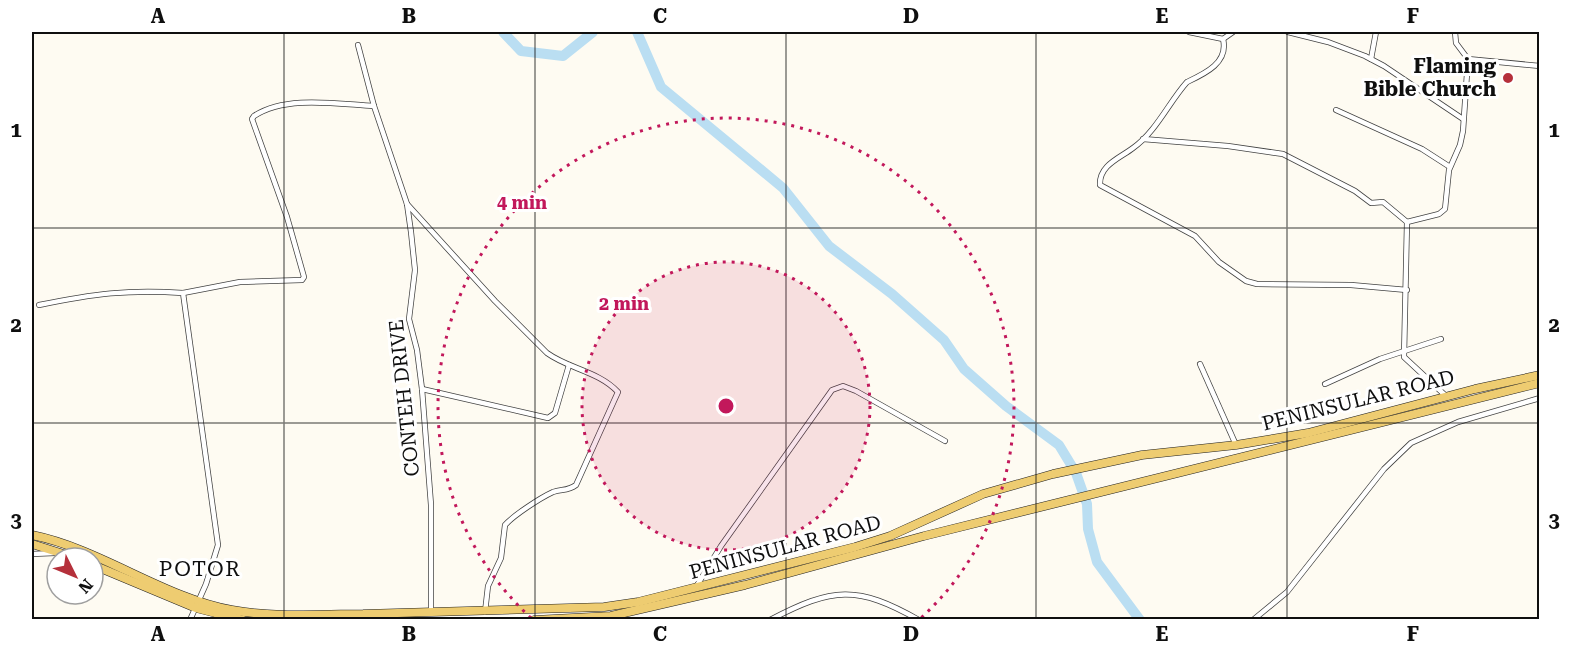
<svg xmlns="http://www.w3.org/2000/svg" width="1571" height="651" viewBox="0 0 1571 651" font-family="'Roboto Serif',serif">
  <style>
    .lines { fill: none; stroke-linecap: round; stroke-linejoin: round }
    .river { stroke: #badef2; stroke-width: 10 }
    .street-casing { stroke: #424242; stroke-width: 6 }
    .primary-casing { stroke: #202020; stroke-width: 9 }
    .street { stroke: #fff; stroke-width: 4.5 }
    .primary { stroke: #eecc71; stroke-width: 8 }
    .grid { fill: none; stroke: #0f0f0f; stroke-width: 1.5; stroke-opacity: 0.55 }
    .ring { fill: none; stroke: #c2185b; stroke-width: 3; stroke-dasharray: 3 6 }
    .poi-dot { fill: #b5303b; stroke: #fff; stroke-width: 2 }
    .labels { text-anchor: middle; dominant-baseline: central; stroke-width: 6; stroke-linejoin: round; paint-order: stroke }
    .poi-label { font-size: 20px; font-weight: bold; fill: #0f0f0f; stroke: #fff; text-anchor: end }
    .street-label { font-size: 20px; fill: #0f0f0f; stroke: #fff }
    .neighbourhood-label { font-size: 21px; letter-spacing: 1.5px; fill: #0f0f0f; stroke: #fff }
    .centre { fill: #c2185b; stroke: #fff; stroke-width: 3 }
    .ring-label { font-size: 18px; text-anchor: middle; font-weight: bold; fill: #c2185b; stroke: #fff; stroke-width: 6; stroke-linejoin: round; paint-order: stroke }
    .neatline { fill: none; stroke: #0f0f0f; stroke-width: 2 }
    .grid-label { font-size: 20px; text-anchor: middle; font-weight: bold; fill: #0f0f0f }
  </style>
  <rect width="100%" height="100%" fill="#fefbf2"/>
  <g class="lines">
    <!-- river -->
    <g class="river">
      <path d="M503 32 521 51 563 56 593 32"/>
      <path d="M637 32 661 87 783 188 829 246 892 294 944 340 964 369 1006 406 1059 445 1076 473 1087 504 1088 529 1097 562 1140 620"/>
    </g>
    <defs>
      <g id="street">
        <path d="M1189 32 1223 39C1229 63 1204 74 1187 82 1169 102 1156 132 1133 148 1120 158 1099 165 1100 185L1195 236 1219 262 1246 281 1257 284 1351 285 1407 290"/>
        <path d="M1288 32 1328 42 1365 56 1384 66 1463 119"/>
        <path d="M1223 39 1233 32"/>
        <path d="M358 45 374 106 407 204 411 232 415 270 409 319 417 350 422 389 431 505V612"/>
        <path d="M1371 59 1376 32"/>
        <path d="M1468 59 1540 66"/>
        <path d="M1336 110 1422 149 1450 167"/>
        <path d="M1143 139 1228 146 1283 154 1355 191 1371 203 1383 202 1407 222"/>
        <path d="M407 204 495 301 547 353C569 369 598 371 618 392L576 485C568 491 562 489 553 492 540 498 514 515 505 525L501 558 488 586 485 612"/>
        <path d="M1407 222 1439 214 1445 209 1449 170 1460 145 1463 131 1468 59 1456 43 1455 32"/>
        <path d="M1407 222 1404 357 1447 397"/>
        <path d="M183 293 240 282 302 280 304 277 287 217 252 119 254 116C286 95 337 104 374 106"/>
        <path d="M39 305C93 294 128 289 183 293L218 545 206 584 190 620"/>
        <path d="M1200 364 1236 445"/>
        <path d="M1325 384 1380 359 1441 339"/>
        <path d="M422 389 548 418 555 413 569 365"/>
        <path d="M32 554 55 553"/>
        <path d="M696 587 721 546 832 390 843 386 856 391 945 441"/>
        <path d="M770 620C833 587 857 585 919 620"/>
        <path d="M1253 620 1287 592 1384 469 1411 443 1458 422 1540 398"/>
      </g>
      <g id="primary">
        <path d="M32 535C101 549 162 597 232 610 274 618 320 614 363 614 444 612 524 610 604 607L638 602 855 547 890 536 983 494 1053 474 1142 455 1236 445 1308 433 1475 389 1540 375"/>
        <path d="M32 544 76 558"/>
        <path d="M93 565 196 608 243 620"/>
        <path d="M534 620 611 616 745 585 924 536 1540 383"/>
      </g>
    </defs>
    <!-- street casing -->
    <use href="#street" class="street-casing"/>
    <!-- primary casing -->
    <use href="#primary" class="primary-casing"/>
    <!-- street -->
    <use href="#street" class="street"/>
    <!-- primary -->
    <use href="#primary" class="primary"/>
  </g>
  <!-- grid -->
  <path class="grid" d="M284 32V620M535 32V620M786 32V620M1036 32V620M1287 32V620M32 228H1540M32 423H1540"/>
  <!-- distance rings -->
  <circle cx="726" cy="406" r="144" fill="#c2185b" fill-opacity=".12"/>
  <g class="ring">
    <circle cx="726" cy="406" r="144"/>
    <path d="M531 618A288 288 0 1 1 921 618"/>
  </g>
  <!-- markers -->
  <circle class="poi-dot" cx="1508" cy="78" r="6"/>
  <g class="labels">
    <!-- poi labels -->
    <g class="poi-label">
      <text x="1496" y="66">Flaming<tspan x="1496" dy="23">Bible Church</tspan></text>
    </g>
    <!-- street labels -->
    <g class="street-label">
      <text transform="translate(404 398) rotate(-96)">CONTEH DRIVE</text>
      <text transform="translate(1358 400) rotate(-14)">PENINSULAR ROAD</text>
      <text transform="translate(785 547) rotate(-15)">PENINSULAR ROAD</text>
    </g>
    <!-- neighbourhood labels -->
    <g class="neighbourhood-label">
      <text x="200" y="569">POTOR</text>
    </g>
  </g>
  <circle cx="726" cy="406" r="9" class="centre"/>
  <g class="ring-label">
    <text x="522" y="209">4 min</text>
    <text x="624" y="310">2 min</text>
  </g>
  <!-- border -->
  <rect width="1571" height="651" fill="none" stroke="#ffffff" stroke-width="66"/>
  <!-- north arrow -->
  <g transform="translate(75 576) rotate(133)"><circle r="28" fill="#ffffff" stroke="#9f9f9f" stroke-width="1.5"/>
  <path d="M0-4.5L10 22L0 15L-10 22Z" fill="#b5303b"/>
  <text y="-9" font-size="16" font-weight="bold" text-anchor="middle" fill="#0f0f0f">N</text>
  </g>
  <rect x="33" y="33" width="1505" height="585" class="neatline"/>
  <g class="grid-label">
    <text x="158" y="23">A</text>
    <text x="409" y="23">B</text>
    <text x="660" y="23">C</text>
    <text x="911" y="23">D</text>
    <text x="1162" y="23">E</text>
    <text x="1413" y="23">F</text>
    <text x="16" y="137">1</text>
    <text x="1554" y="137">1</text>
    <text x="16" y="332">2</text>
    <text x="1554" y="332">2</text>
    <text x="16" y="527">3</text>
    <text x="1554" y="527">3</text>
    <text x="158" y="641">A</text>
    <text x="409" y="641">B</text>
    <text x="660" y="641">C</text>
    <text x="911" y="641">D</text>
    <text x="1162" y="641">E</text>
    <text x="1413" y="641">F</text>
  </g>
</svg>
